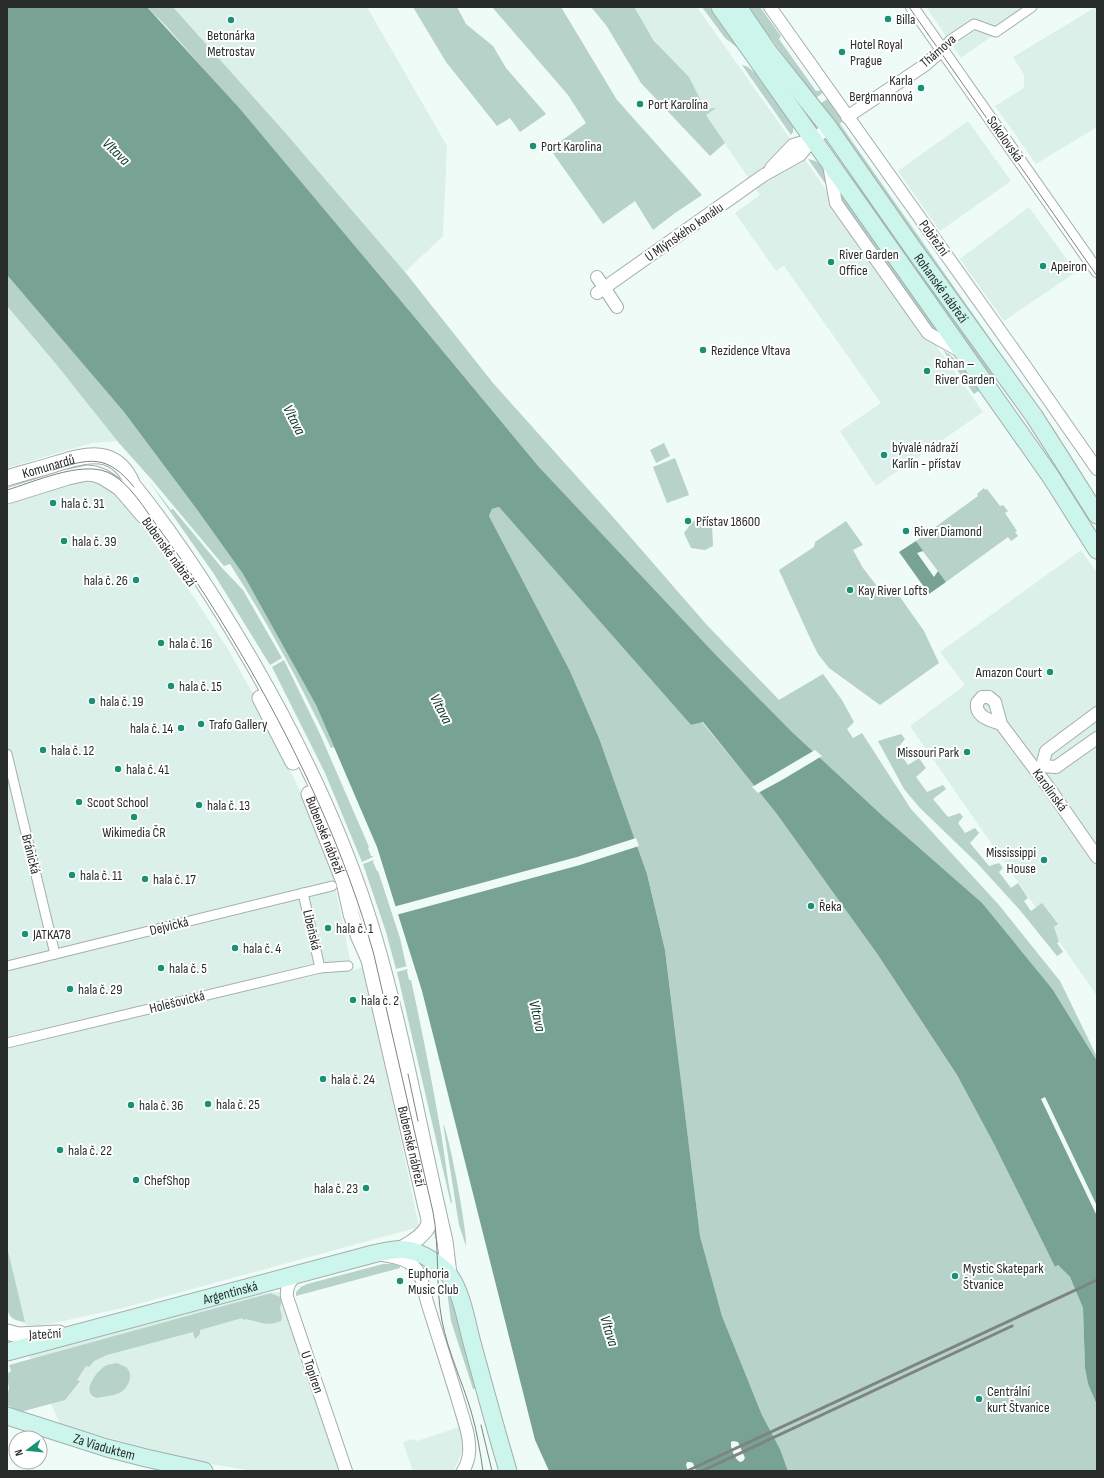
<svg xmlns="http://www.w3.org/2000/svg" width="1104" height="1478" viewBox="0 0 1104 1478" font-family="'Sofia Sans Condensed',sans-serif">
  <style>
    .built { fill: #dbf0e9 }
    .green { fill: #b7d2c8 }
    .water { fill: #78a394; fill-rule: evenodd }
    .pier { fill: #effbf7 }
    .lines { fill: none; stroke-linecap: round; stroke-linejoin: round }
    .pedestrian-casing { stroke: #a4afab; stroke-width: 11 }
    .minor-casing { stroke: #a4afab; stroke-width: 14 }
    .tertiary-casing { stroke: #a4afab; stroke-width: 17 }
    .secondary-casing { stroke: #a4afab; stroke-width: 19 }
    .pedestrian { stroke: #fff; stroke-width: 9 }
    .minor { stroke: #fff; stroke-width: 12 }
    .tertiary { stroke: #fff; stroke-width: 15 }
    .secondary { stroke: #ccf6eb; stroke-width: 17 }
    .tram { stroke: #7d8482; stroke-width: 1 }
    .rail { stroke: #7d8482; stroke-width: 3 }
    .poi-dot { fill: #1a9175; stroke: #fff; stroke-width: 1.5 }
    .labels { text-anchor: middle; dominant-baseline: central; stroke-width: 4; stroke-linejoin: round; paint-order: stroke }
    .poi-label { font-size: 14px; fill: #282c2b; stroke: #fff; text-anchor: start }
    .street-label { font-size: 14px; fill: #282c2b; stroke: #fff }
    .water-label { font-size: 15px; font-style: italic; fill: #0c352a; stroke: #fff }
  </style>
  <rect width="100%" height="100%" fill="#effbf7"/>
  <!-- built -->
  <g class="built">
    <path d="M173 7H367L447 146 443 236 405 272 282 129Z"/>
    <path d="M632 7H697L983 412 876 486 840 431 881 403 784 266 776 271 735 213 760 195Z"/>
    <path d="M926 7H1033L961 58Z"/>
    <path d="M1096 7H1097V127L1036 164 995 106 1024 88V75L1013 57Z"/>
    <path d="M968 121 1011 181 940 231 898 171Z"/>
    <path d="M1029 207 1076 272 1004 321 960 259Z"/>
    <path d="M7 306 56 364 118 441 92 443 7 468Z"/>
    <path d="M97 480 115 488 165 553 229 651 259 705 317 827 333 875 352 970 365 967 419 1227 123 1308 31 1328 7 1312V502L60 485Z"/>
    <path d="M1081 550 1097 573V996L910 726 965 685 940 652Z"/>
    <path d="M280 1292 342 1471H253L187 1460 60 1424 29 1355 257 1294Z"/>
    <path d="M462 1426V1452L454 1471H413L403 1442 414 1439 417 1441Z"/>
  </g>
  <!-- green -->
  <g class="green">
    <path d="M147 7H173L282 129 405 272 493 383 613 517 706 624 779 700 823 674 842 700 854 722 847 729 853 738 862 733 911 809 999 905 1060 981 1097 1057V1061L1053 990 885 818 793 733 715 654 539 467 417 320 263 137 166 26Z"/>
    <path d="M413 7H457L466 24 493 46 506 68 546 114 520 132 510 118 497 126 446 62Z"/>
    <path d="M492 7H561L617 100 702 195 675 213 653 230 635 201 603 224 550 149 586 123 568 95Z"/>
    <path d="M591 7H634L654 41 689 77 705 109 716 108 706 115 725 143 710 156 641 83 606 25Z"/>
    <path d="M702 7H709L739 49 725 38Z"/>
    <path d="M747 7H760L781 36 779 39 816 91 823 90 824 92 816 98Z"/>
    <path d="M742 65 748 67 755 73 793 126V132L791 135Z"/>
    <path d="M829 98 844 118 840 124 1010 367 1009 368 821 103Z"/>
    <path d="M833 153 901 242 997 377 992 381Z"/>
    <path d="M808 159C825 162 825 171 827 186Z"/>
    <path d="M837 187 943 337 931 329 841 204Z"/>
    <path d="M7 275 124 412 198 511 243 574 316 705 334 747 331 748C301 685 268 623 230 564L224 566 152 480 119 443 56 364 7 306Z"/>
    <path d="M943 350C959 360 969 374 980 390L974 394Z"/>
    <path d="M664 443 670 456 656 463 650 450Z"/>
    <path d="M675 458 689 495 667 503 653 467Z"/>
    <path d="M148 480 171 510 173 509 222 568 243 590 282 658 270 665 214 574Z"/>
    <path d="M984 488 985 490 987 489 1000 506 1003 505 1008 511 1005 513 1017 531 1015 532 1018 536 1011 541 1008 537 946 582 916 541 978 496 977 494Z"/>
    <path d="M499 507 691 725 702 722 777 813 839 900 878 955 957 1075 994 1144 1055 1267 1058 1265 1070 1277 1083 1308 1085 1368 1088 1384 1097 1405V1471H788L780 1449 762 1415 722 1316 700 1236 665 950 647 874 599 738 570 671 489 516 492 509Z"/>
    <path d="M706 517 712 525 713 546 705 550 691 548 684 533 693 521Z"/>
    <path d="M846 521 863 545 853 550 863 568 886 598 895 590 924 631 939 663 880 705 829 668 818 654 810 638 779 570 814 547 815 542Z"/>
    <path d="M284 660 320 734 369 847 368 848 371 856H373V857L362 862 325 773 272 667Z"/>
    <path d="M901 734 905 739 897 749 908 765 919 758 926 768 916 777 927 792 943 785 946 789 933 799 948 817 960 813 963 817 958 823 965 833 975 828 979 833 970 843 989 866 999 863 1003 868 999 872 1011 888 1018 883 1028 898 1024 901 1031 911 1042 903 1058 924 1054 927 1059 942 1057 943 1063 952 1057 956 1019 909 977 863 919 807 904 789 878 741Z"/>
    <path d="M374 860 373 862 377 871H378L400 938 406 965 407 966 396 969 386 932 363 864Z"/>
    <path d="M408 969 407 971 409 980H411C422 1030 432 1081 441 1133 445 1156 447 1179 452 1202L451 1204 397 972Z"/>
    <path d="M443 1124C449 1133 467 1231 466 1246L459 1225Z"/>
    <path d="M7 1247 25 1322C19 1321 12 1320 9 1314 4 1303 7 1261 7 1247Z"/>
    <path d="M383 1264H394L400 1266V1268L296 1296V1292L301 1287 307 1284Z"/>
    <path d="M447 1291 454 1307 475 1389H473L451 1321Z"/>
    <path d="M271 1293 280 1297 282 1300 280 1308 282 1317 281 1321C267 1327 260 1322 246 1319L243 1320 242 1318 200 1330V1334L195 1339 193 1332 107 1355 94 1361 89 1367 86 1366 77 1380 80 1381 65 1400 24 1411H18L7 1405V1394L9 1389 7 1374 11 1371 9 1365Z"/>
    <path d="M117 1363C120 1365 124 1366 126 1367 134 1374 129 1387 121 1392 115 1396 104 1396 97 1398 80 1393 96 1372 105 1366 109 1364 113 1364 117 1363Z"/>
  </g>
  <!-- water -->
  <g class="water">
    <path d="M7 7H147L240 109 417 320 539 467 715 654 792 732 885 818 982 903 1053 990 1097 1061V1206L1045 1097 1041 1099 1097 1216V1405L1088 1384 1085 1368 1083 1308 1070 1277 1058 1265 1055 1267 994 1144 957 1075 878 955 777 814 703 722 691 725 499 507 492 509 489 516 570 671 599 738 647 874 665 950 700 1236 722 1316 762 1415 780 1449 788 1471H696L693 1463 690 1462H687L686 1465 688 1471H549L535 1440 422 991 377 847 316 705 243 574 198 511 124 412 7 275ZM733 1441 738 1442 745 1458 743 1461 740 1462C735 1459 730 1448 731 1442Z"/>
    <path d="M916 541 946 582 929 594 899 552Z"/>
  </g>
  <!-- pier -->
  <g class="pier">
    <path d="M923 551 938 571 934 577 917 553Z"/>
    <path d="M815 750 822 756 782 780 758 793 752 787Z"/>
    <path d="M636 838 639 846 580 865 396 915 393 907 577 857Z"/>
  </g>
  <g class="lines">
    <defs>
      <g id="pedestrian">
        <path d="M942 50 950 40 974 24 996 32 1032 7"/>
        <path d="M7 754 55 954"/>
        <path d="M303 893 320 968"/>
        <path d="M7 966 332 886"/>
        <path d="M7 1043 320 968 348 966"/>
      </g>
      <g id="minor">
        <path d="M770 7 1023 363 1097 469"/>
        <path d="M912 7 1097 271"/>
        <path d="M847 117 925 65 942 50"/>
        <path d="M829 165 836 203 928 333 960 351"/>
        <path d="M771 168 793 145 813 139"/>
        <path d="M597 277 617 307"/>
        <path d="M597 293 764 175 800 155 813 139 829 128"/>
        <path d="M1001 724C990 720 975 717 977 703L982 697H989L995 702 1001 724 1049 788 1097 857"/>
        <path d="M1042 766 1046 751 1097 713"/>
        <path d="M1036 769 1042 766 1056 767 1097 738"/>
        <path d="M382 1255C395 1257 409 1259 417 1270 424 1280 424 1294 428 1305 441 1347 455 1388 467 1431 470 1445 471 1458 463 1471"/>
        <path d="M297 1275C289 1281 286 1288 287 1297L346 1471"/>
      </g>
      <g id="tertiary">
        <path id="s1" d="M7 478C23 473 39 469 55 464 87 454 117 446 133 485 178 541 217 602 253 664 302 749 345 839 373 933 403 1034 421 1139 445 1241L449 1274"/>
        <path d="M7 496 68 477 87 473 95 474 103 477 120 488 144 516"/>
        <path d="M260 698 293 762"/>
        <path id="s2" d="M309 794 344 882 351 914 358 935 369 960 425 1203C426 1209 429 1216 429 1222 428 1233 410 1244 401 1249"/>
        <path d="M7 1332 18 1335 59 1333"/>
      </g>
      <g id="secondary">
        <path d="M720 7 1051 477 1097 550"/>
        <path id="s3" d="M738 7 768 51 829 128 912 247 1034 416 1059 455 1097 515"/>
        <path id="s4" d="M7 1352 373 1254C398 1248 411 1246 433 1261 439 1265 445 1270 449 1275 461 1291 466 1319 471 1339 483 1383 495 1427 508 1471"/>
        <path id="s5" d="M7 1416 107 1448 146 1458 204 1471"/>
      </g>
    </defs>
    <!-- pedestrian casing -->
    <use href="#pedestrian" class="pedestrian-casing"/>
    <!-- minor casing -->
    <use href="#minor" class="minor-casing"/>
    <!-- tertiary casing -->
    <use href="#tertiary" class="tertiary-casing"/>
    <!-- secondary casing -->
    <use href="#secondary" class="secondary-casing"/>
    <!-- pedestrian -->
    <use href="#pedestrian" class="pedestrian"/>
    <!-- minor -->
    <use href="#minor" class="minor"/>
    <!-- tertiary -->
    <use href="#tertiary" class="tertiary"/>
    <!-- secondary -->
    <use href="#secondary" class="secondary"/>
    <!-- tram -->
    <g class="tram">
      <path d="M909 7 1097 276"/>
      <path d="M53 470C90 458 107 454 134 487"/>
      <path d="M7 490C34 482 80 461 107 472 130 482 145 510 160 530 193 574 222 621 250 669 302 760 346 855 374 955L433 1212C440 1248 435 1285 442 1321 448 1352 462 1381 471 1411 477 1431 480 1451 483 1471"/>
      <path d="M408 1074 418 1121"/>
      <path d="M481 1425 492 1471"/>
    </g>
    <!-- rail -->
    <g class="rail">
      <path d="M687 1471 1097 1280"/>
      <path d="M702 1471 1012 1326"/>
    </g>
  </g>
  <!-- markers -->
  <g class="poi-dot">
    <circle cx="888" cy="19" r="4"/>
    <circle cx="231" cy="20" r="4"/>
    <circle cx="842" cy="52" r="4"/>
    <circle cx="921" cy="88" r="4"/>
    <circle cx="640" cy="104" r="4"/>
    <circle cx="533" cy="146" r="4"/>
    <circle cx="831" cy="262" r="4"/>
    <circle cx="1043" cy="266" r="4"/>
    <circle cx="703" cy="350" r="4"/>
    <circle cx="927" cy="371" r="4"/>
    <circle cx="884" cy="455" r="4"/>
    <circle cx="53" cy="503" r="4"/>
    <circle cx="688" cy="521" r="4"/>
    <circle cx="906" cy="531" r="4"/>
    <circle cx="64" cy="541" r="4"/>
    <circle cx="136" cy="580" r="4"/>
    <circle cx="850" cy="590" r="4"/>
    <circle cx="161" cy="643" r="4"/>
    <circle cx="1050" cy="672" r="4"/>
    <circle cx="171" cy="686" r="4"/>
    <circle cx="92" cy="701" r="4"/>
    <circle cx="201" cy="724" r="4"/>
    <circle cx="181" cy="728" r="4"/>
    <circle cx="43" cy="750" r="4"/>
    <circle cx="967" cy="752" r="4"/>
    <circle cx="118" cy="769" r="4"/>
    <circle cx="79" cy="802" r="4"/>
    <circle cx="199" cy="805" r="4"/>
    <circle cx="134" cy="817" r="4"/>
    <circle cx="1044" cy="860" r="4"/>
    <circle cx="72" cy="875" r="4"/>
    <circle cx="145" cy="879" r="4"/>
    <circle cx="811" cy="906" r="4"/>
    <circle cx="328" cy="928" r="4"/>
    <circle cx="25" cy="934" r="4"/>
    <circle cx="235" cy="948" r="4"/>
    <circle cx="161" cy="968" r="4"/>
    <circle cx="70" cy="989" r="4"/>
    <circle cx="353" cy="1000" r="4"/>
    <circle cx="323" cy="1079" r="4"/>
    <circle cx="208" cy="1104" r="4"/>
    <circle cx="131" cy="1105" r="4"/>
    <circle cx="60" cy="1150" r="4"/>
    <circle cx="136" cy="1180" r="4"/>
    <circle cx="366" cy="1188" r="4"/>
    <circle cx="955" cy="1276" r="4"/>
    <circle cx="400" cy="1281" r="4"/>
    <circle cx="979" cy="1399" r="4"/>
  </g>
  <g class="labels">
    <!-- poi labels -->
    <g class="poi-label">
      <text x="896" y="19">Billa</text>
      <text x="231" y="35" text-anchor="middle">Betonárka<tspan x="231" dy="16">Metrostav</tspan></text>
      <text x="850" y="44">Hotel Royal<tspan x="850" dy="16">Prague</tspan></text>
      <text x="913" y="80" text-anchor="end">Karla<tspan x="913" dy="16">Bergmannová</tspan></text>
      <text x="648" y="104">Port Karolína</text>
      <text x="541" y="146">Port Karolina</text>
      <text x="839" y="254">River Garden<tspan x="839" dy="16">Office</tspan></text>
      <text x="1051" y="266">Apeiron</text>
      <text x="711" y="350">Rezidence Vltava</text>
      <text x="935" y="363">Rohan –<tspan x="935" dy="16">River Garden</tspan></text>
      <text x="892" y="447">bývalé nádraží<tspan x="892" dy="16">Karlín - přístav</tspan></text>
      <text x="61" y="503">hala č. 31</text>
      <text x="696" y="521">Přístav 18600</text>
      <text x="914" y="531">River Diamond</text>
      <text x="72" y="541">hala č. 39</text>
      <text x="128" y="580" text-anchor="end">hala č. 26</text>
      <text x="858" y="590">Kay River Lofts</text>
      <text x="169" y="643">hala č. 16</text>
      <text x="1042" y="672" text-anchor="end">Amazon Court</text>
      <text x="179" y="686">hala č. 15</text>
      <text x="100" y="701">hala č. 19</text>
      <text x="209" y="724">Trafo Gallery</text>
      <text x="173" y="728" text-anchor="end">hala č. 14</text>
      <text x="51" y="750">hala č. 12</text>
      <text x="959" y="752" text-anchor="end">Missouri Park</text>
      <text x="126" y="769">hala č. 41</text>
      <text x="87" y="802">Scoot School</text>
      <text x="207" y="805">hala č. 13</text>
      <text x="134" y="832" text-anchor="middle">Wikimedia ČR</text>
      <text x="1036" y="852" text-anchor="end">Mississippi<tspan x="1036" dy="16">House</tspan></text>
      <text x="80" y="875">hala č. 11</text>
      <text x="153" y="879">hala č. 17</text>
      <text x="819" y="906">Řeka</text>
      <text x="336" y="928">hala č. 1</text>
      <text x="33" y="934">JATKA78</text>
      <text x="243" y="948">hala č. 4</text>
      <text x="169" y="968">hala č. 5</text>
      <text x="78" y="989">hala č. 29</text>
      <text x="361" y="1000">hala č. 2</text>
      <text x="331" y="1079">hala č. 24</text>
      <text x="216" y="1104">hala č. 25</text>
      <text x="139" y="1105">hala č. 36</text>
      <text x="68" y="1150">hala č. 22</text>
      <text x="144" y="1180">ChefShop</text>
      <text x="358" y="1188" text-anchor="end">hala č. 23</text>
      <text x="963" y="1268">Mystic Skatepark<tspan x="963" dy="16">Štvanice</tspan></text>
      <text x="408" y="1273">Euphoria<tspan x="408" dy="16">Music Club</tspan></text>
      <text x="987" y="1391">Centrální<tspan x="987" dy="16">kurt Štvanice</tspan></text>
    </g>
    <!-- street labels -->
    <g class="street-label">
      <text transform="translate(938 51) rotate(-41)">Thámova</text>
      <text transform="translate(1005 139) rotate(55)">Sokolovská</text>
      <text transform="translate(684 232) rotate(-35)">U Mlýnského kanálu</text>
      <text transform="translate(934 238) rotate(54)">Pobřežní</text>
      <text stroke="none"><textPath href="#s3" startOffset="347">Rohanské nábřeží</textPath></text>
      <text stroke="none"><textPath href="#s1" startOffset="43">Komunardů</textPath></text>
      <text transform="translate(169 552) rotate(54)">Bubenské nábřeží</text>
      <text transform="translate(1050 790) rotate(54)">Karolinská</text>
      <text stroke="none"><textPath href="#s2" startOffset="44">Bubenské nábřeží</textPath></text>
      <text transform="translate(31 854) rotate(76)">Bránická</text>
      <text transform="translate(169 926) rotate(-14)">Dejvická</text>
      <text transform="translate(312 930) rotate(77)">Libeňská</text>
      <text transform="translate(177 1002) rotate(-14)">Holešovická</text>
      <text stroke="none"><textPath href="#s2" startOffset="368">Bubenské nábřeží</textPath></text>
      <text stroke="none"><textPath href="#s4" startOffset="231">Argentinská</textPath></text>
      <text transform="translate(45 1334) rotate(-3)">Jateční</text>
      <text transform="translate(312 1372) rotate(71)">U Topíren</text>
      <text stroke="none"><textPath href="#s5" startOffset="102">Za Viaduktem</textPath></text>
    </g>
    <!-- water labels -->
    <g class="water-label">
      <text transform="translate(116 152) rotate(44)">Vltava</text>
      <text transform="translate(294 420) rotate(63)">Vltava</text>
      <text transform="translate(441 709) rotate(63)">Vltava</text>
      <text transform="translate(537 1016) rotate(77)">Vltava</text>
      <text transform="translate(609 1331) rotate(73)">Vltava</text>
    </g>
  </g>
  <!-- border -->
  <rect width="1104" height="1478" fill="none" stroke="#282c2b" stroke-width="16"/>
  <!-- north arrow -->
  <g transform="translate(28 1450) rotate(254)"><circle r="19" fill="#ffffff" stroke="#a9abaa"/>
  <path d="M0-3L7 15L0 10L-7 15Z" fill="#1a9175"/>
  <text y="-6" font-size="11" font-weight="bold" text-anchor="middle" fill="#282c2b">N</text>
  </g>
</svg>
